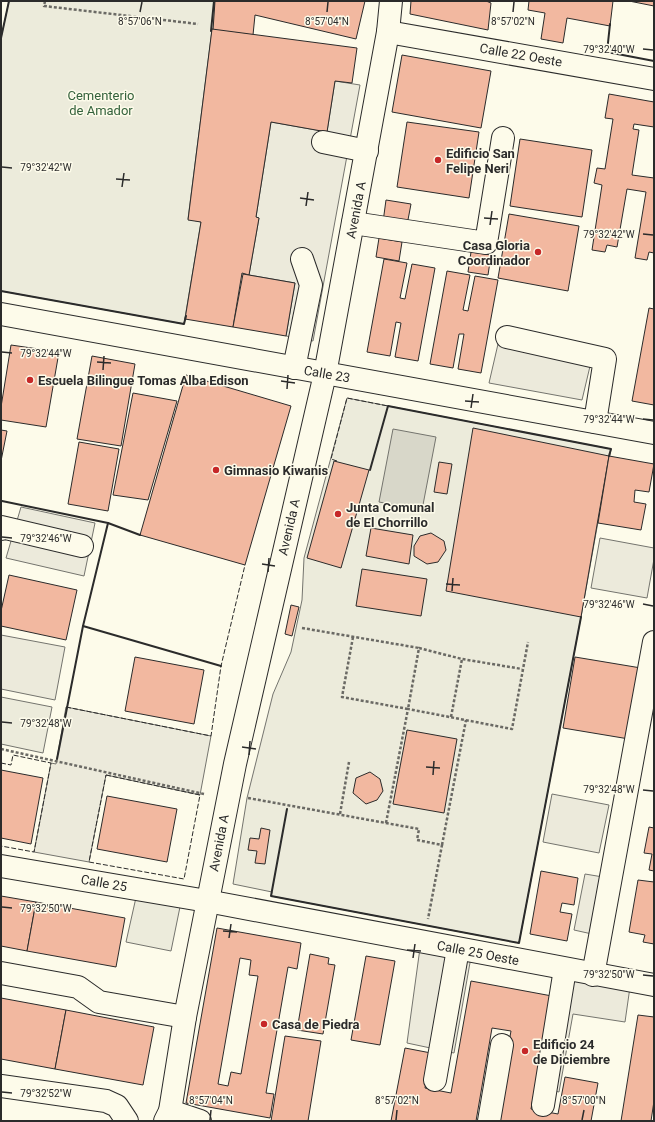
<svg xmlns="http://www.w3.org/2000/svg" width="655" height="1122" viewBox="0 0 655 1122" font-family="Roboto,sans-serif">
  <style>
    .green { fill: #ecebdb; stroke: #74746e }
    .parking { fill: #eceadb; stroke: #74746e }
    .water { fill: #d8d7c9; stroke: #74746e }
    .building { fill: #f2b8a0; stroke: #2b2b2b; fill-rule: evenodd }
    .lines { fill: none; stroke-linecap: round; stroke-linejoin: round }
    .minor-casing { stroke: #2b2b2b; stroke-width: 24 }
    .path { stroke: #6a6964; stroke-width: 2.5; stroke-dasharray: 3 2; stroke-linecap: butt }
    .minor { stroke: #fdfbea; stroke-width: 22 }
    .fence { stroke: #2b2b2b; stroke-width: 1; stroke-dasharray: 5 2; stroke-linecap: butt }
    .wall { stroke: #2b2b2b; stroke-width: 2 }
    .ticks { fill: none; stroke: #2b2b2b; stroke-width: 1.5 }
    .poi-dot { fill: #c62828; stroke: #fdfbea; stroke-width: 1.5 }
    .labels { text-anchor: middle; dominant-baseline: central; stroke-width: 3; stroke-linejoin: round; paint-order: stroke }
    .street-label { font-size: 13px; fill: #2b2b2b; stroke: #fdfbea }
    .park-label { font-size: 13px; fill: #34623c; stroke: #fdfbea }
    .poi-label { font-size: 13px; font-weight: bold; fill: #2b2b2b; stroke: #fdfbea; text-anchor: start }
    .ticks-label { font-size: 10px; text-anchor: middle; fill: #2b2b2b; stroke: #fdfbea; stroke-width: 3; stroke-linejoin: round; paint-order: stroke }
  </style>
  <rect width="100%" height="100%" fill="#fdfbea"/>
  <!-- green -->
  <g class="green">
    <path d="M9 1H215L213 30H212L188 219 201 222 184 324 1 291V38Z"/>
    <path d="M347 398 611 449 581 617 519 943 271 896 272 892 233 884 247 798 273 694 291 652 302 600 304 558Z"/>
    <path d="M1 697 52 707 43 753 1 744Z"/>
    <path d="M137 893 181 902 171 951 126 942Z"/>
  </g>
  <!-- parking -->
  <g class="parking">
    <path d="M335 81 360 85 313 341 286 336 295 283 249 275 259 218 256 217 271 122 327 132Z"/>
    <path d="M498 344 591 362 582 400 489 383Z"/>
    <path d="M21 507 95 523 84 576 6 558Z"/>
    <path d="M600 538 654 548V559L647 598 591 588Z"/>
    <path d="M1 635 65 647 55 700 1 689Z"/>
    <path d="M66 707 211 736 200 795 106 775 89 862 34 852 51 763 56 764Z"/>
    <path d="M552 794 609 805 599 853 543 842Z"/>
    <path d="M585 874 603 877 592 934 574 930Z"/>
    <path d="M420 948 471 957 454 1053 407 1043Z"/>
    <path d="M560 975 630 987 625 1022 573 1014 559 1092 539 1087Z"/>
  </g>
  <!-- water -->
  <path class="water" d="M393 429 436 437 422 510 379 502Z"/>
  <!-- building -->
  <g class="building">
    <path d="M215 1H365L356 39 255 15 253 35 213 30Z"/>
    <path d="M411 1H486L491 3 488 30 410 14Z"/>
    <path d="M529 1H613L610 26 567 18 563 43 541 39 545 13 528 10Z"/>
    <path d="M629 1H654V6Z"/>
    <path d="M212 29 357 48 352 83 335 81 327 132 271 122 256 217 259 218 249 275 242 273 233 327 185 319 201 222 188 220Z"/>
    <path d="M402 55 491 71 481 128 392 112Z"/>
    <path d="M609 94 654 102V127L634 124 633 129 639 130 632 175 654 178V253L649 252 647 260 635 258 646 192 627 189 617 247 607 245 605 252 592 250 602 185 594 183 597 168 605 169 613 119 605 118Z"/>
    <path d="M407 122 479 132 469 198 397 187Z"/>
    <path d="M520 139 592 150 582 217 510 206Z"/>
    <path d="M386 200 411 204 407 225 383 222Z"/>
    <path d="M509 214 579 226 568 291 498 278Z"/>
    <path d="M379 238 402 242 399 261 376 257Z"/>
    <path d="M471 252 491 255 488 275 468 272Z"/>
    <path d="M384 259 407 263 400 298 405 299 412 264 435 268 418 361 395 357 401 323 396 322 390 356 367 352Z"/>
    <path d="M447 271 470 275 463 310 468 311 475 276 498 280 481 373 458 369 464 334H459L453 368 430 364Z"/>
    <path d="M243 274 295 283 286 336 233 327Z"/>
    <path d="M649 308 654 309V405L632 401Z"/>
    <path d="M11 345 59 352 46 427 1 420V407Z"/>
    <path d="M92 356 135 364 121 446 77 439Z"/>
    <path d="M186 375 291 406 245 565 140 535Z"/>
    <path d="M133 393 177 401 148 500 113 495Z"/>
    <path d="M473 428 609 456 581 617 446 591Z"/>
    <path d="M1 430 7 431 1 461Z"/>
    <path d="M79 442 119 449 108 511 68 504Z"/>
    <path d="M609 456 654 464 649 492 635 490 634 502 646 504 641 530 598 523Z"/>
    <path d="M334 461 369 470 341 568 307 558Z"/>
    <path d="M439 462 452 464 447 494 434 492Z"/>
    <path d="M371 528 413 535 409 564 366 556Z"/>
    <path d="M431 533 444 541 446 550 438 562 427 564 414 556V546L420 536Z"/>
    <path d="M362 569 427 579 421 616 356 606Z"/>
    <path d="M9 575 77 590 66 640 1 626V611Z"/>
    <path d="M291 605 299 607 292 636 285 634Z"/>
    <path d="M135 657 204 670 194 724 125 711Z"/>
    <path d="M575 657 641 668 629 739 563 728Z"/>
    <path d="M407 730 457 739 444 813 393 804Z"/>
    <path d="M1 770 43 778 31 844 1 838Z"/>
    <path d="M370 772 380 779 383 791 377 800 366 804 353 793 356 778Z"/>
    <path d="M107 796 177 809 167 862 97 849Z"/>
    <path d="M649 827 654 828V871L649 870 652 854 644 853Z"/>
    <path d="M261 828 270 830 265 864 255 863 257 851 248 850 250 838 259 839Z"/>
    <path d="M541 871 578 878 574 905 562 903 560 912 572 914 567 941 530 934Z"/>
    <path d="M638 880 654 882V944L643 942 645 935 629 932Z"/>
    <path d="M1 896 36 902 27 951 1 946Z"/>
    <path d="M36 902 125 918 116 967 27 951Z"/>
    <path d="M217 928 301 943 297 969 288 967 266 1093 274 1094 270 1118 186 1103ZM240 958 251 960 249 975 258 976 241 1074 231 1072 228 1086 218 1084Z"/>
    <path d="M310 954 329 958 328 964 335 965 323 1034 297 1030Z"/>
    <path d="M366 956 395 961 380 1045 351 1040Z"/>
    <path d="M471 981 552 996 531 1109 558 1114 565 1077 598 1083 591 1121H495L511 1031 492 1028 476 1121H391L405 1048 431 1053 425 1088 451 1093Z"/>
    <path d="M1 998 66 1010 55 1069 1 1059Z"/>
    <path d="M66 1010 154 1027 143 1085 55 1069Z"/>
    <path d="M638 1015 654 1017V1101L651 1121H621Z"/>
    <path d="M285 1036 321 1041 308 1121H271Z"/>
  </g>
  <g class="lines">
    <defs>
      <g id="minor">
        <path d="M388 32 654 79"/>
        <path d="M323 142 367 151"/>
        <path d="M353 223 486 243 503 138"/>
        <path d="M1 314 654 433"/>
        <path d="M507 337 605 359 595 422"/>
        <path d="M294 368 311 285 302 259"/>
        <path d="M1 529V527L82 546"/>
        <path d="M1 866 207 901 654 985"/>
        <path d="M1 973 78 987 99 1002 185 1017"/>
        <path d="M593 975 654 642"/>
        <path d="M435 1080 458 949"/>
        <path d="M1 1086 106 1101 117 1106 127 1121"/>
        <path d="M543 1105 565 969"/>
        <path d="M170 1111 200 1121"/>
        <path d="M165 1121 170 1111 185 1017 235 764 325 374 388 32 391 1"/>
        <path d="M489 1121 502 1045"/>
      </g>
    </defs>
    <!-- minor casing -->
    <use href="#minor" class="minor-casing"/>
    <!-- path -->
    <g class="path">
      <path d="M45 1 44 6 198 24"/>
      <path d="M302 628 419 648"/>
      <path d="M353 637 342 697 408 709 419 648 462 659 522 669"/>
      <path d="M451 717 462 659"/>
      <path d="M1 749 204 794"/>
      <path d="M248 798 419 829 417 840 442 845 428 919"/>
      <path d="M340 814 349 762"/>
      <path d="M386 823 408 709 512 729 528 642"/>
      <path d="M442 845 466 720"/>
    </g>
    <!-- minor -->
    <use href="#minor" class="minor"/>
    <!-- fence -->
    <g class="fence">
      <path d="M337 461 331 459 347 398 388 406"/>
      <path d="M66 707 211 736 221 666 245 565"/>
      <path d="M1 763 11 765 13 755 51 763 34 852 1 846"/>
      <path d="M106 775 200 795 184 879 89 862Z"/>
    </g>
    <!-- wall -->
    <g class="wall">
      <path d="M610 24 607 52 654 61"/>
      <path d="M211 31 214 1"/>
      <path d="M1 38 9 1"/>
      <path d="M1 291 184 324 186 316"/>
      <path d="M370 470 388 406 611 449 609 456"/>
      <path d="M2 501 108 523 83 626 57 759"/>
      <path d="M108 523 140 535"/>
      <path d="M83 626 221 666"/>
      <path d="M287 809 271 896 519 943 581 617"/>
    </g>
  </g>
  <!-- ticks -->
  <path class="ticks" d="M140 12 142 2M327 12 328 2M513 12 514 2M643 49 653 50M2 167 12 168M116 179 130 180M122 187 124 173M300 198 314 200M306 206 308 192M484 218 498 219M490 225 492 211M643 234 653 235M2 352 12 353M97 362 111 363M103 370 104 356M281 381 295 383M287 389 288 375M465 401 479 402M471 408 473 394M643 419 653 420M2 537 12 538M262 564 275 566M268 572 269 558M446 584 460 585M452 591 453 578M643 604 653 606M2 722 12 723M242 747 256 749M249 755 250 741M426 767 440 768M433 775 434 761M643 790 653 791M2 907 12 908M223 931 237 932M229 938 231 924M407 950 421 951M413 958 415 944M643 975 653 976M2 1092 12 1093M210 1120 211 1110M396 1120 397 1110M582 1120 584 1110"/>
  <!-- markers -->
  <g class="poi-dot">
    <circle cx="438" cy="160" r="4"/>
    <circle cx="538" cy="252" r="4"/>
    <circle cx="30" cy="380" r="4"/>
    <circle cx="216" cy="470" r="4"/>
    <circle cx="338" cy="514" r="4"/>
    <circle cx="264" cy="1024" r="4"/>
    <circle cx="525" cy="1051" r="4"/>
  </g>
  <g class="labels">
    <!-- street labels -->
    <g class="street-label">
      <text transform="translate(521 55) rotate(10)">Calle 22 Oeste</text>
      <text transform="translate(356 210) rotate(-79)">Avenida A</text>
      <text transform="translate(327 374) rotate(10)">Calle 23</text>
      <text transform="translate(289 527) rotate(-77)">Avenida A</text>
      <text transform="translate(219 843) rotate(-79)">Avenida A</text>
      <text transform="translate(104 883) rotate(10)">Calle 25</text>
      <text transform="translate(478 953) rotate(11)">Calle 25 Oeste</text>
    </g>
    <!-- park labels -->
    <g class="park-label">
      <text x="101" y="95">Cementerio<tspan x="101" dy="15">de Amador</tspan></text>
    </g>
    <!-- poi labels -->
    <g class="poi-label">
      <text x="446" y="153">Edificio San<tspan x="446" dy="15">Felipe Neri</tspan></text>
      <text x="530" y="245" text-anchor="end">Casa Gloria<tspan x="530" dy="15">Coordinador</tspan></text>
      <text x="38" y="380">Escuela Bilingue Tomas Alba Edison</text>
      <text x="224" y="470">Gimnasio Kiwanis</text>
      <text x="346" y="507">Junta Comunal<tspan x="346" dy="15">de El Chorrillo</tspan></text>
      <text x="272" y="1024">Casa de Piedra</text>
      <text x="533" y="1044">Edificio 24<tspan x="533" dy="15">de Diciembre</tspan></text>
    </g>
  </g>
  <g class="ticks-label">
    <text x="140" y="25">8°57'06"N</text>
    <text x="327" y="25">8°57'04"N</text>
    <text x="513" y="25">8°57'02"N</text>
    <text x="609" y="53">79°32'40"W</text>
    <text x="46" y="171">79°32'42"W</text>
    <text x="609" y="238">79°32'42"W</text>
    <text x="46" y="357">79°32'44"W</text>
    <text x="609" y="423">79°32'44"W</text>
    <text x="46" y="542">79°32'46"W</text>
    <text x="609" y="608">79°32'46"W</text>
    <text x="46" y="727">79°32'48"W</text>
    <text x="609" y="793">79°32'48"W</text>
    <text x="46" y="912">79°32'50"W</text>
    <text x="609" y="978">79°32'50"W</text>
    <text x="46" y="1097">79°32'52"W</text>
    <text x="211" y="1104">8°57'04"N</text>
    <text x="397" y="1104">8°57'02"N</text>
    <text x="584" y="1104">8°57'00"N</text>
  </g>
  <!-- border -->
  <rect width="655" height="1122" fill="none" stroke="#2b2b2b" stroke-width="4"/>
</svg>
